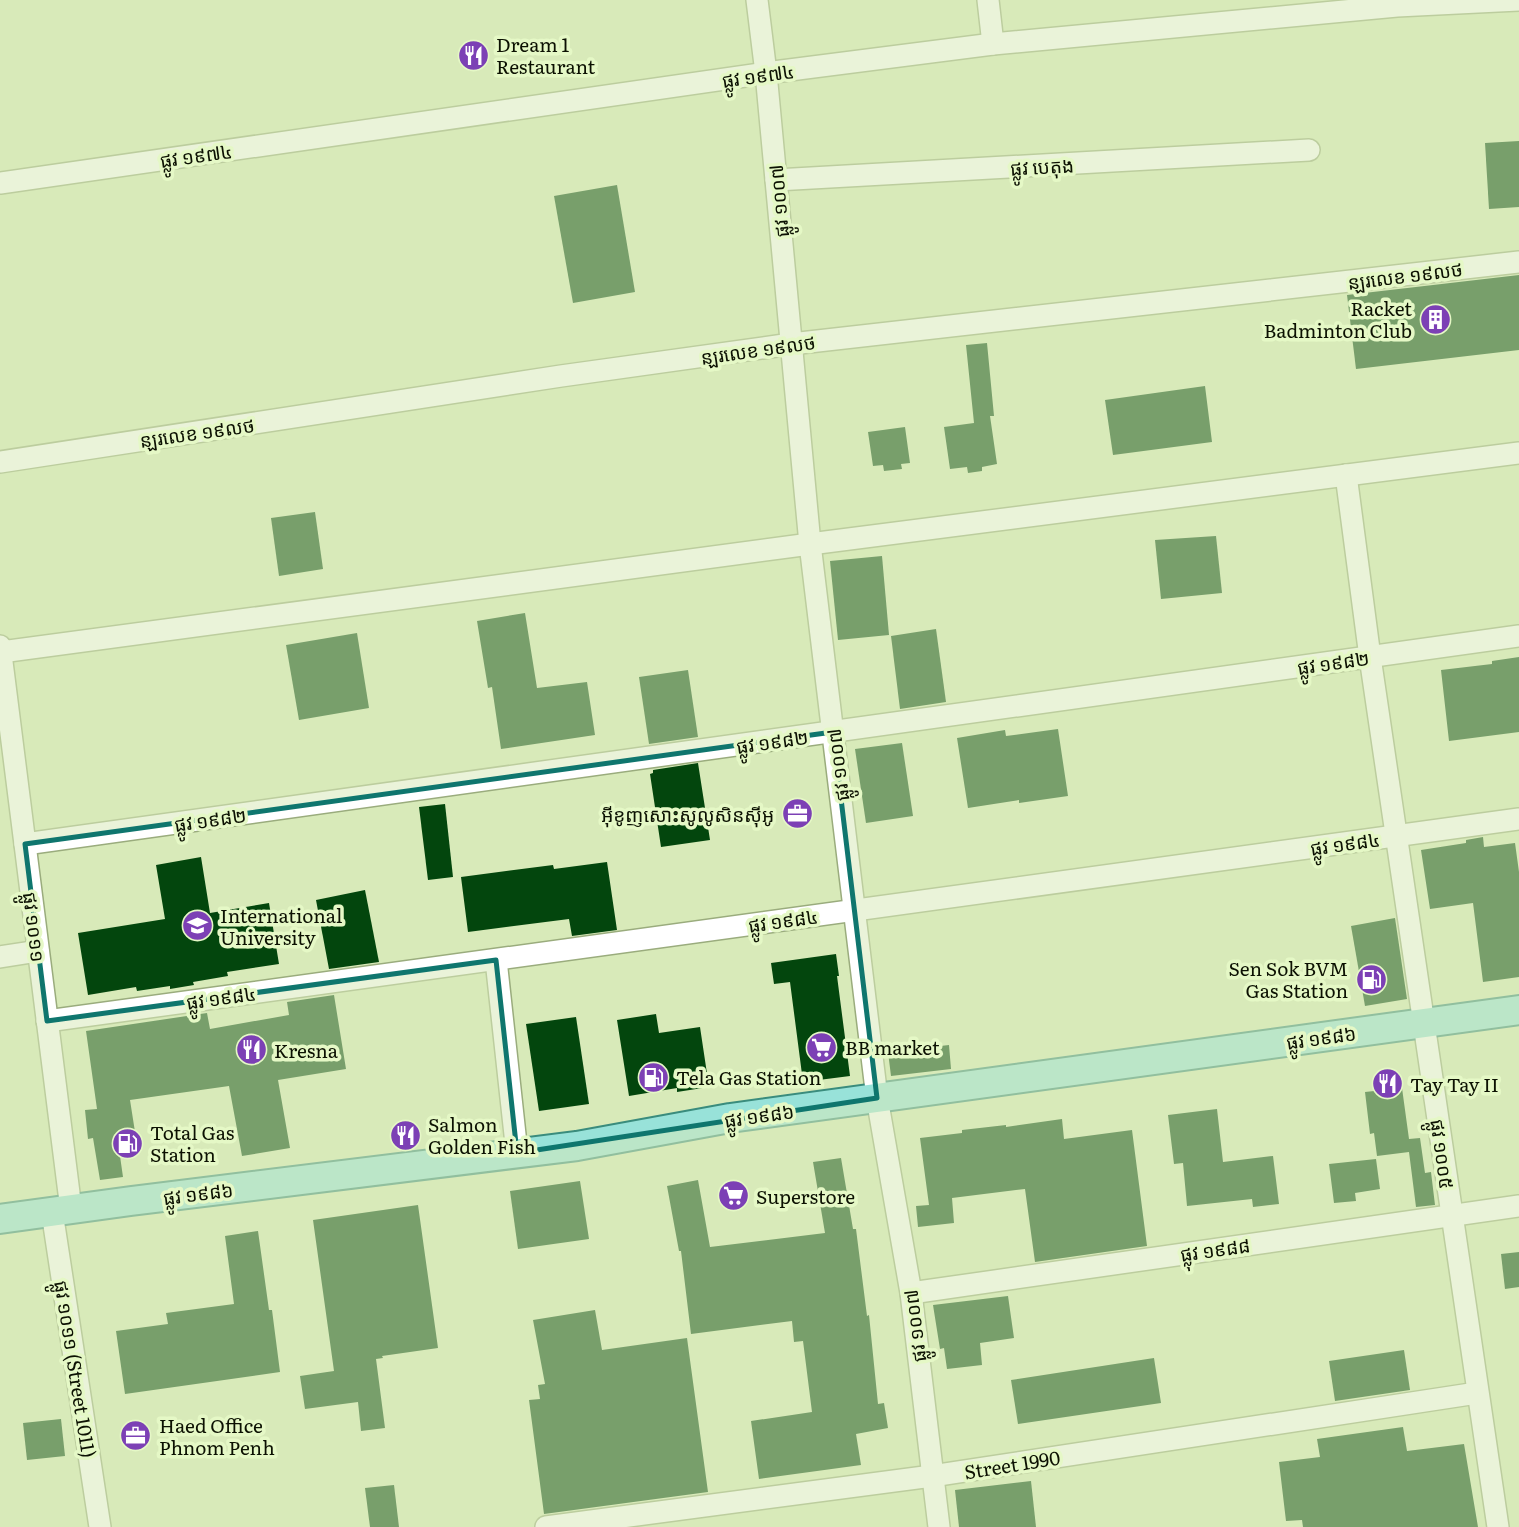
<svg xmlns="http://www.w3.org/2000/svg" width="1519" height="1527" viewBox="0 0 1519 1527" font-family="Literata,'Noto Sans Khmer',serif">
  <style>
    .building { fill: #03460d }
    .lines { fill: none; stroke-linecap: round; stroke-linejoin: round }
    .minor-casing { stroke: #9aac7d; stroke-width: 24 }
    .major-casing { stroke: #3a8c7d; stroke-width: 32 }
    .minor { stroke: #fff; stroke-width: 21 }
    .major { stroke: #98e2d9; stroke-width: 28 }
    .marked { fill: none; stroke: #0f766e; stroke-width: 5; stroke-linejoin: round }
    .labels { text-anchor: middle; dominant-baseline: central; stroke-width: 7; stroke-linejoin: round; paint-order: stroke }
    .poi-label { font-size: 19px; fill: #0c1102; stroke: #e5f8c6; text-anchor: start }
    .street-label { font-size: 19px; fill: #0c1102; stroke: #e5f8c6 }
  </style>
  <rect width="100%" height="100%" fill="#d8eab9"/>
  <!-- building -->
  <g class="building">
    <path d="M1519 141V207L1489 209 1485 143Z"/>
    <path d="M617 185 635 292 573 303 554 196Z"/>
    <path d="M1519 275V350L1356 369 1347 295Z"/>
    <path d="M987 343 994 416H990L997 464 982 467V471L968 473 967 467 950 469 944 427 974 423 966 345Z"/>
    <path d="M1205 386 1212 442 1113 455 1105 400Z"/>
    <path d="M905 427 910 463 901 464 902 469 884 471 883 465 873 466 868 432Z"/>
    <path d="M315 512 323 569 279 576 271 518Z"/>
    <path d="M1216 536 1222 593 1161 599 1155 540Z"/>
    <path d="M882 556 889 635 838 640 830 561Z"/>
    <path d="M525 613 537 688 587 682 595 735 501 749 492 687 488 688 477 621Z"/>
    <path d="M936 629 946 702 900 709 891 636Z"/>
    <path d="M357 633 369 708 299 720 286 645Z"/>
    <path d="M1519 657V732L1449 741 1441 670 1492 664V661Z"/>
    <path d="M688 670 698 737 649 744 639 677Z"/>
    <path d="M1058 729 1068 796 1019 803V800L968 808 957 738 1005 730 1006 736Z"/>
    <path d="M902 743 913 816 866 823 855 749Z"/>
    <path d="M698 763 710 840 661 847 650 774 653 773V770Z"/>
    <path d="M445 804 453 877 428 880 419 807Z"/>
    <path d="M1483 837 1484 847 1515 843 1519 872V977L1483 982 1473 903 1430 909 1421 850 1466 843V840Z"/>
    <path d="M201 857 210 913 269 903 279 964 227 972 228 976 193 982 194 985 170 989V986L137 991 136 987 88 995 78 933 165 919 156 865Z"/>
    <path d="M607 862 617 930 572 936 569 919 468 932 461 877 553 865 554 869Z"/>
    <path d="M365 890 379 962 329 969 316 900Z"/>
    <path d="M1395 918 1407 999 1365 1006 1351 926Z"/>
    <path d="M836 954 839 976H837L850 1076 803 1082 790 982 774 984 771 963Z"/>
    <path d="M334 995 346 1069 278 1080 290 1148 242 1156 229 1086 130 1100 135 1132 117 1135 123 1177 100 1180 93 1138 88 1139 85 1110 97 1109 86 1031 207 1013 210 1029 289 1015 287 1002Z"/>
    <path d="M656 1014 659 1033 700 1027 709 1087 677 1092V1088L629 1096 617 1020Z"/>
    <path d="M576 1017 589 1104 539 1111 526 1024Z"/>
    <path d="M949 1045 951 1069 891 1076 888 1052Z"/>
    <path d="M1402 1088 1409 1139 1420 1138 1425 1173 1431 1172 1435 1205 1416 1207 1409 1152 1377 1156 1374 1133 1370 1134 1365 1092Z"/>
    <path d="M1217 1109 1223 1162 1273 1156 1279 1204 1253 1207 1252 1199 1187 1206 1183 1163 1174 1164 1168 1115Z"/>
    <path d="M1062 1119 1064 1139 1132 1130 1147 1246 1035 1262 1025 1189 952 1198 954 1223 918 1227 916 1206 929 1205 920 1138 962 1133V1130L1006 1125V1127Z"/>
    <path d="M841 1158 853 1229H856L867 1316 869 1315 878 1404 884 1403 888 1428 856 1434 861 1465 759 1479 751 1421 812 1412 803 1341 794 1342 792 1321 691 1334 681 1251H679L667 1186 698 1180 710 1247 825 1233 813 1162Z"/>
    <path d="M1376 1159 1380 1189 1355 1193 1356 1201 1334 1203 1329 1164Z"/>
    <path d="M580 1181 589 1239 518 1249 510 1191Z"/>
    <path d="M418 1205 438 1348 382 1356 383 1358 376 1359 385 1428 361 1431 358 1402 305 1409 300 1376 334 1371 313 1220Z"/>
    <path d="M258 1231 269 1310H272L280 1372 125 1394 116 1331 168 1324 166 1313 234 1304 225 1236Z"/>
    <path d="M1519 1252V1287L1505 1289 1501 1254Z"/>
    <path d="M1008 1296 1014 1338 980 1343 982 1365 947 1369 944 1348 940 1349 933 1305Z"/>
    <path d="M595 1310 602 1350 687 1338 708 1492 544 1514 529 1400 540 1399 538 1385 545 1384 533 1320Z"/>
    <path d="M1404 1350 1410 1390 1335 1401 1329 1361Z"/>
    <path d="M1154 1358 1161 1403 1018 1424 1011 1380Z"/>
    <path d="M61 1419 65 1456 27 1460 23 1423Z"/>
    <path d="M1403 1427 1407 1451 1464 1444 1478 1527H1303L1302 1520 1286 1521 1279 1462 1320 1457 1317 1439Z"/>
    <path d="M1031 1481 1036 1527H959L955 1490Z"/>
    <path d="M394 1485 399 1527H370L365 1488Z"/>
  </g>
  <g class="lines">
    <defs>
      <g id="minor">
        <path d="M757 0 766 73 810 544 877 1098 911 1293 939 1527"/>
        <path d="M988 0 993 44"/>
        <path d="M776 180 1309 150"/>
        <path d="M0 183 766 73 993 44 1397 6 1519 0"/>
        <path d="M0 462 561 376 791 344 1519 262"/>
        <path d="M1346 475 1370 657 1498 1527"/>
        <path d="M0 646 71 1209"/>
        <path d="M1 652 810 544 1519 453"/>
        <path d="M25 844 1519 636"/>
        <path d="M0 957 38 951"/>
        <path d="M496 960 517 1153"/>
        <path d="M47 1021 1519 819"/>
        <path d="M52 1212 100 1527"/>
        <path d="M911 1293 1519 1206"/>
        <path d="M546 1527 932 1476 1477 1393"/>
      </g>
      <path id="major" d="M0 1219 131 1201 577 1146 730 1118 1519 1010"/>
    </defs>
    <!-- minor casing -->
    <use href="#minor" class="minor-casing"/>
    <!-- major casing -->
    <use href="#major" class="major-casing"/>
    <!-- minor -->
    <use href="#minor" class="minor"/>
    <!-- major -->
    <use href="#major" class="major"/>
  </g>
  <!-- marked area -->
  <path d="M0 0H1519V1527H0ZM833 732 877 1098 517 1153 496 960 47 1021 25 844Z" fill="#d8eab9" fill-opacity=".55" fill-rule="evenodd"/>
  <path class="marked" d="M833 732 877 1098 517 1153 496 960 47 1021 25 844Z"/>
  <!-- icons -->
  <defs>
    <symbol id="restaurant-disc" viewBox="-11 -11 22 22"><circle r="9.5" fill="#7c40b5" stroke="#e5f8c6"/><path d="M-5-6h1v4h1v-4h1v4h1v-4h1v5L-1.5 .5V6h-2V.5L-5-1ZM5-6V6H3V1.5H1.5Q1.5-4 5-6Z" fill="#fff"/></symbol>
    <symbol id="building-disc" viewBox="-11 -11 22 22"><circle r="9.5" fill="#7c40b5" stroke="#e5f8c6"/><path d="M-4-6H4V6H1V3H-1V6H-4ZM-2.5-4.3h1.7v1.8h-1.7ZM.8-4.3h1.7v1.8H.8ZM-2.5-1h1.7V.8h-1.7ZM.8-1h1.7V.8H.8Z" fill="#fff"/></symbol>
    <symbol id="office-disc" viewBox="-11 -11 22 22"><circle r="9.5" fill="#7c40b5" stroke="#e5f8c6"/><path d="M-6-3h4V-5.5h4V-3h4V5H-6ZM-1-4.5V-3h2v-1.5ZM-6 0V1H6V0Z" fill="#fff"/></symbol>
    <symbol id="university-disc" viewBox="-11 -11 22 22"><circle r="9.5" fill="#7c40b5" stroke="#e5f8c6"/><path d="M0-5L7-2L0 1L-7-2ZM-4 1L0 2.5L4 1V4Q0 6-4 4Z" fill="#fff"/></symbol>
    <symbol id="fuel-disc" viewBox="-11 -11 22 22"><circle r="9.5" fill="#7c40b5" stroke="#e5f8c6"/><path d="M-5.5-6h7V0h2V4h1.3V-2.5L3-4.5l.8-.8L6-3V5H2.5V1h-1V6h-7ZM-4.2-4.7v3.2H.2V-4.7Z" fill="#fff"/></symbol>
    <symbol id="supermarket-disc" viewBox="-11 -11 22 22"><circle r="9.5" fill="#7c40b5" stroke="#e5f8c6"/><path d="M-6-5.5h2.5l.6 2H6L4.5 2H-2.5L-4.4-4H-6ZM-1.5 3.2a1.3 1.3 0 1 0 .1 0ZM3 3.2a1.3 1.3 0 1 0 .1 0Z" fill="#fff"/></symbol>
  </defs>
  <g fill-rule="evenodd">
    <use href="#restaurant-disc" x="456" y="38" width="35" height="35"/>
    <use href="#building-disc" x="1418" y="302" width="35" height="35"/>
    <use href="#office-disc" x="780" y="796" width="35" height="35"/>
    <use href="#university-disc" x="180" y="908" width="35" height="35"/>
    <use href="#fuel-disc" x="1354" y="962" width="35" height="35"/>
    <use href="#supermarket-disc" x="804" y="1030" width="35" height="35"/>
    <use href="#restaurant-disc" x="234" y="1032" width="35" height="35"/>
    <use href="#fuel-disc" x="636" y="1060" width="35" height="35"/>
    <use href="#restaurant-disc" x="1370" y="1066" width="35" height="35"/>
    <use href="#restaurant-disc" x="388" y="1118" width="35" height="35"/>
    <use href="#fuel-disc" x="110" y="1126" width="35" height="35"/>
    <use href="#supermarket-disc" x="716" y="1178" width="35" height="35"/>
    <use href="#office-disc" x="118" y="1418" width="35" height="35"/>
  </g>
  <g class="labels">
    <!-- poi labels -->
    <g class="poi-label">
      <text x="496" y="44">Dream 1<tspan x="496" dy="22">Restaurant</tspan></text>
      <text x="1412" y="308" text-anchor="end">Racket<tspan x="1412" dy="22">Badminton Club</tspan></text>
      <text x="774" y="814" text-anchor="end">អ៊ីខូញសោះសូលូសិនស៊ីអូ</text>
      <text x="220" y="915">International<tspan x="220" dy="22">University</tspan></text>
      <text x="1348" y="968" text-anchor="end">Sen Sok BVM<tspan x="1348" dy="22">Gas Station</tspan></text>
      <text x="845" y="1047">BB market</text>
      <text x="274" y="1050">Kresna</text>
      <text x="676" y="1077">Tela Gas Station</text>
      <text x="1410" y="1084">Tay Tay II</text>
      <text x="428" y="1124">Salmon<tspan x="428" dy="22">Golden Fish</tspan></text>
      <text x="150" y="1132">Total Gas<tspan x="150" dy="22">Station</tspan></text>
      <text x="756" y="1196">Superstore</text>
      <text x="159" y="1425">Haed Office<tspan x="159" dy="22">Phnom Penh</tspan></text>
    </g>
    <!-- street labels -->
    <g class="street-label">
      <text transform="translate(758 75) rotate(-8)">ផ្លូវ ១៩៧៤</text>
      <text transform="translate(196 155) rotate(-8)">ផ្លូវ ១៩៧៤</text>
      <text transform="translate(1042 166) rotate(-3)">ផ្លូវ បេតុង</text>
      <text transform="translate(778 201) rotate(-95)">ផ្លូវ ១០០៧</text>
      <text transform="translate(1405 275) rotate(-7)">ន្ឡរលេខ ១៩លថ</text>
      <text transform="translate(758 349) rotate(-8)">ន្ឡរលេខ ១៩លថ</text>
      <text transform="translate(197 432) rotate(-8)">ន្ឡរលេខ ១៩លថ</text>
      <text transform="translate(1333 662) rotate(-8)">ផ្លូវ ១៩៨២</text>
      <text transform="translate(772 741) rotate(-8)">ផ្លូវ ១៩៨២</text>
      <text transform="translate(837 765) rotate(-97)">ផ្លូវ ១០០៧</text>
      <text transform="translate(210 819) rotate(-8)">ផ្លូវ ១៩៨២</text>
      <text transform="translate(1345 843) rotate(-8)">ផ្លូវ ១៩៨៤</text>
      <text transform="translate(783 920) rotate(-8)">ផ្លូវ ១៩៨៤</text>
      <text transform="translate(35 927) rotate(83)">ផ្លូវ ១០១១</text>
      <text transform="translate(221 997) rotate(-8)">ផ្លូវ ១៩៨៤</text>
      <text transform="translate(1321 1037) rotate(-8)">ផ្លូវ ១៩៨៦</text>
      <text transform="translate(759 1115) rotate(-8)">ផ្លូវ ១៩៨៦</text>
      <text transform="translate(1443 1154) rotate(82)">ផ្លូវ ១០០៥</text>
      <text transform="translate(198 1193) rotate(-7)">ផ្លូវ ១៩៨៦</text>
      <text transform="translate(1215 1249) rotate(-8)">ផ្លុវ ១៩៨៨</text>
      <text transform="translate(914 1326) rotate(-97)">ផ្លូវ ១០០៧</text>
      <text transform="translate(76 1369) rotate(81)">ផ្លូវ ១០១១ (Street 1011)</text>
      <text transform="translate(1012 1464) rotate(-9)">Street 1990</text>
    </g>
  </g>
</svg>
